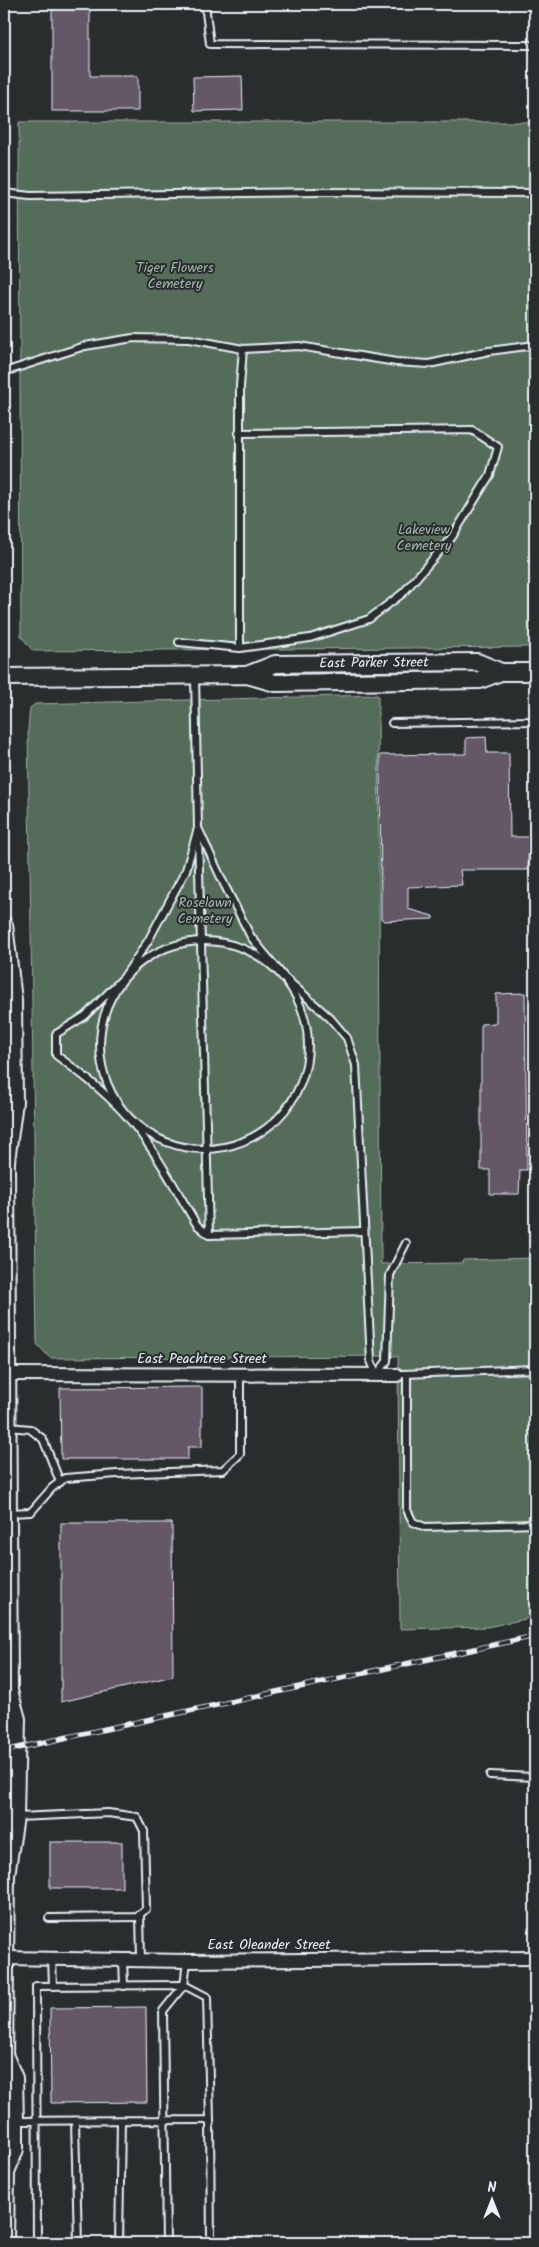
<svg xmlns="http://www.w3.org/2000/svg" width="539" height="2247" viewBox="0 0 539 2247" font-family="Kalam,sans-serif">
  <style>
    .green { fill: #546c5a; stroke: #9eaea9 }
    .building { fill: #655866; stroke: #e8f1f8 }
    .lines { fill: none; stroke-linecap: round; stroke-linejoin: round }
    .service-casing { stroke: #e8f1f8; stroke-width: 10 }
    .minor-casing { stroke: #e8f1f8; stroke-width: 16 }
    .tertiary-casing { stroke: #e8f1f8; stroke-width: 20 }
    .service { stroke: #2a2d2e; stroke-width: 6 }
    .minor { stroke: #2a2d2e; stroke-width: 12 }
    .tertiary { stroke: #2a2d2e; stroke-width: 16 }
    .rail-casing { stroke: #e8f1f8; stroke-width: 5.5 }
    .rail { stroke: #2a2d2e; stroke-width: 4; stroke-dasharray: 11; stroke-linecap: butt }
    .labels { text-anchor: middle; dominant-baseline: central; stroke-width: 4; stroke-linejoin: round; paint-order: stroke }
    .park-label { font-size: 14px; fill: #a5b5b1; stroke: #2a2d2e }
    .street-label { font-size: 14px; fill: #e8f1f8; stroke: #2a2d2e }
  </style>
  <rect width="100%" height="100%" fill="#2a2d2e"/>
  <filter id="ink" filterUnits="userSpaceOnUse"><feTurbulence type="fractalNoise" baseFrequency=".02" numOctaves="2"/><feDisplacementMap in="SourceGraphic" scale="10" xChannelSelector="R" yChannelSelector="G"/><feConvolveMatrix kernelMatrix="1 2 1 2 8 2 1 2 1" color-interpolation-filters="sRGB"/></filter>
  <g filter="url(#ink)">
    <!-- green -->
    <g class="green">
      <path d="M19 122H535V647L33 651 21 636Z"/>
      <path d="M378 695 381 1264 462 1263 463 1260 535 1258V1617L487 1627 400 1629 398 1356 50 1358 37 1344 28 729 30 708 35 704Z"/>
    </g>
    <!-- building -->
    <g class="building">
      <path d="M52 7H90V76H138V111H52Z"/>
      <path d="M242 76 243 110 194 111 193 77Z"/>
      <path d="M486 737 487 753H509L510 837H529L528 870H460L462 885 408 887V909L433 916V919L383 921V918L381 919 380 755 466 754V738Z"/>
      <path d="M525 993 527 1170H520L519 1194H490V1170H481V1024L496 1023V994Z"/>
      <path d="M202 1387V1447H188V1459H61L60 1388Z"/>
      <path d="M61 1523H172L173 1676 61 1702Z"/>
      <rect x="50" y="1842" width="72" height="46"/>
      <path d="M146 2007 147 2102 51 2103 50 2008Z"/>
    </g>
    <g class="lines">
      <defs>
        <g id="service">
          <path d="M205 4 210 44 534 45"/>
          <path d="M4 193 30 196 317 192 535 193"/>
          <path d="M4 372 85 346 133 338 189 339 243 349 299 346 396 362 429 364 489 351 535 345"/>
          <path d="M179 642 240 648 310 638 369 619 403 593 452 537 490 475 498 447 472 430 239 433"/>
          <path d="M240 648V386L243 349"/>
          <path d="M195 676 198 828 224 884 251 937 284 977 330 1018 347 1038 356 1065 371 1361 377 1375 387 1361 390 1275 406 1243"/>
          <path d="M392 723 535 721"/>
          <path d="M198 828 186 870 148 941 124 977 85 1016 56 1034V1055C79 1072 103 1090 123 1112 153 1145 174 1187 197 1225L209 1235 364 1231"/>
          <path d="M198 834 209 1235"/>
          <circle cx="204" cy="1045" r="104"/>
          <path d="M403 1374 535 1369"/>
          <path d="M407 1374V1510L413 1522 425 1527 535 1524"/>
          <path d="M9 1427 30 1429 43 1439 60 1482"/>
          <path d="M9 1513 31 1512 52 1488 65 1478 117 1474 223 1470 240 1454V1375"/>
          <path d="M490 1775 534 1777 535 1779"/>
          <path d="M17 1817 108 1813 137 1817 144 1831 146 1909 137 1917 49 1918"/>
          <path d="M140 1914 141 1959"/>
          <path d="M52 1959 53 1986"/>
          <path d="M123 1960 124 1986"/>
          <path d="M210 2120 211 2243"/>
          <path d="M16 2121C81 2120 145 2120 210 2120L207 1997 184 1985 36 1986 37 2243"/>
          <path d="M75 2121 78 2243"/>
          <path d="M119 2243 121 2121"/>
          <path d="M166 2243 163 2011 184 1985 187 1961"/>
        </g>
        <g id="minor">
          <path d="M7 1374 397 1375"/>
          <path d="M4 1958 187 1961 535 1958"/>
        </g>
        <g id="tertiary">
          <path id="s1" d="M247 675 275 664 477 662 501 672H535"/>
          <path d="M4 677 247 675 275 683 480 680 501 672"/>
          <path d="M4 925 13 1000 14 1102 6 1161"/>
          <path d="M4 1152 6 1164 9 1691 17 1719 15 1817 6 1875 4 2060"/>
          <path d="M5 2057 14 2078 15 2121V2149L6 2172 5 2243"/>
        </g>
      </defs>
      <!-- service casing -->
      <use href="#service" class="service-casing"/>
      <!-- minor casing -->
      <use href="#minor" class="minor-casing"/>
      <!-- tertiary casing -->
      <use href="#tertiary" class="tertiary-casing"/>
      <!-- service -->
      <use href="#service" class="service"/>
      <!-- minor -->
      <use href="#minor" class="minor"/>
      <!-- tertiary -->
      <use href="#tertiary" class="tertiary"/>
      <defs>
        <path id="rail" d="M4 1751 535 1636"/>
      </defs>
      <!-- rail casing -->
      <use href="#rail" class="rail-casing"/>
      <!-- rail -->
      <use href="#rail" class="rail"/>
    </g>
  </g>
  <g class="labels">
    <!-- park labels -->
    <g class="park-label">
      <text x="175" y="268">Tiger Flowers<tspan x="175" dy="16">Cemetery</tspan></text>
      <text x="424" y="530">Lakeview<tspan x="424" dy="16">Cemetery</tspan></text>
      <text x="205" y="903">Roselawn<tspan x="205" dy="16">Cemetery</tspan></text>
    </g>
    <!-- street labels -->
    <g class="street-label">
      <text stroke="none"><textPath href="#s1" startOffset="129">East Parker Street</textPath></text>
      <text x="202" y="1359">East Peachtree Street</text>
      <text x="269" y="1945">East Oleander Street</text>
    </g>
  </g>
  <!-- margin -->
  <rect width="539" height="2247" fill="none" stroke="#2a2d2e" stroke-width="20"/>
  <rect x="10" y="10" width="519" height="2227" fill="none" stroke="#e8f1f8" stroke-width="2" filter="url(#ink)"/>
  <!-- north arrow -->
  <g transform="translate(492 2200)" stroke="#2a2d2e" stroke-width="4" paint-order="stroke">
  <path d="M0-4L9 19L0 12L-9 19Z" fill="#e8f1f8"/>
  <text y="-8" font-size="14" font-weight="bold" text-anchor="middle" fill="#e8f1f8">N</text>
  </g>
</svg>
